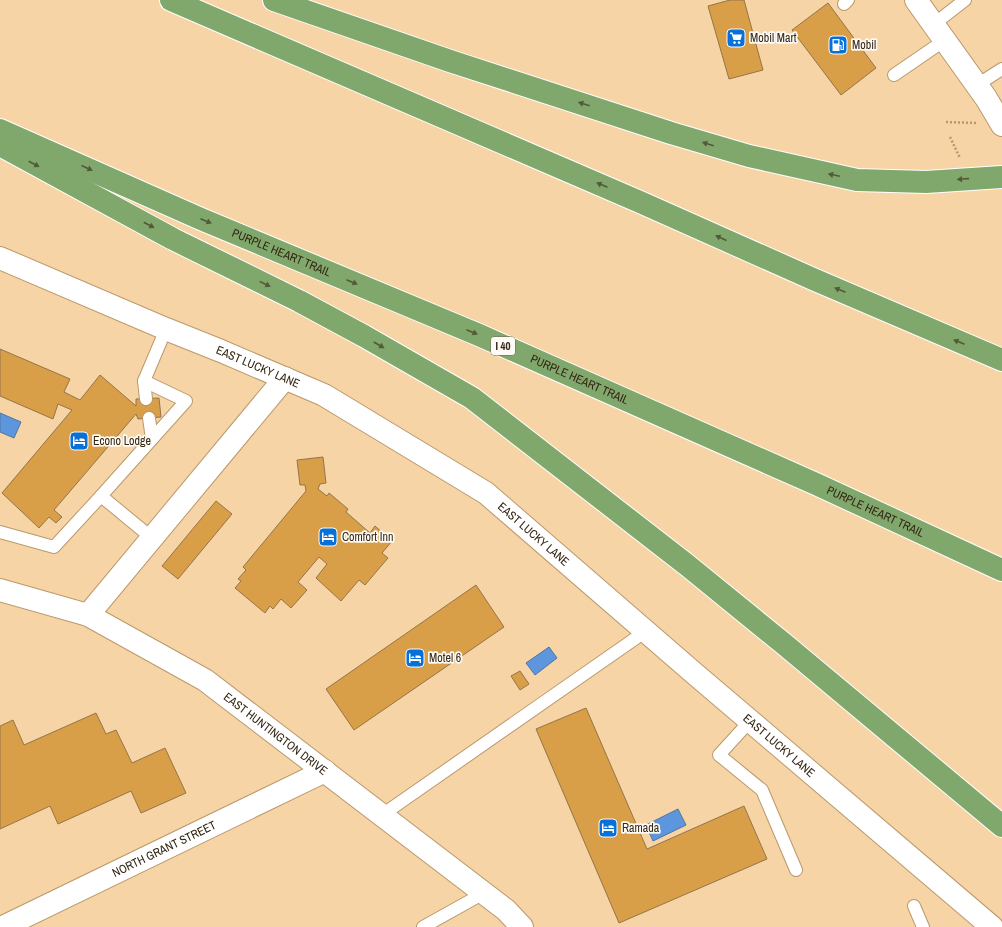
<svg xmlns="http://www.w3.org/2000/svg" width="1002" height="927" viewBox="0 0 1002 927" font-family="'Archivo Narrow',sans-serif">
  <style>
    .water { fill: #5d96dd; stroke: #5074a1 }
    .building { fill: #d89e48; stroke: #947549 }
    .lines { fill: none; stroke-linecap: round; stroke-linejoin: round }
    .lane-casing { stroke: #ba996c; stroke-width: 14 }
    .street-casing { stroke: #ba996c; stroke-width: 24 }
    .secondary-casing { stroke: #ba996c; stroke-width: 24 }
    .highway-casing { stroke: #fff; stroke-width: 24 }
    .path { stroke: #b39973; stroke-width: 2.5; stroke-dasharray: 2 2; stroke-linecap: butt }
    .lane { stroke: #fff; stroke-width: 12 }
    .street { stroke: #fff; stroke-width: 22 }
    .secondary { stroke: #fff; stroke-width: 22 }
    .highway { stroke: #81a86c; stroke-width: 22 }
    .oneway { fill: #525a37 }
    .labels { text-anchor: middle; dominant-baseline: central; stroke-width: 3.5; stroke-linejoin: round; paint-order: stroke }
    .shield { fill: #fefaf5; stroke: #706658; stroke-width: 1 }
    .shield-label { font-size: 11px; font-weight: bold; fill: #332614 }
    .poi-label { font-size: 12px; fill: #332614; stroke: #fefaf5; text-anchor: start }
    .street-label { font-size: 12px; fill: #332614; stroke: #fefaf5 }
  </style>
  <rect width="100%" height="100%" fill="#f6d4a5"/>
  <!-- water -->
  <g class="water">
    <path d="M0 413 21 422 14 438 0 432Z"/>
    <path d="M549 647 557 658 535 675 526 663Z"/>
    <path d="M678 809 686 825 653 841 646 825Z"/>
  </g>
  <!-- building -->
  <g class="building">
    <path d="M730 0H744L763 70 729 79 708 6Z"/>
    <path d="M828 3 876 68 841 95 792 30Z"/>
    <path d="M0 349 70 379 64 392 80 400 100 375 136 406V399L159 398 161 417 138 419 136 414 54 510 62 517 56 523 49 517 39 528 2 493 72 410 58 404 53 419 0 396Z"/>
    <path d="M323 457 326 483 320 484 318 489 327 496 329 493 348 509 346 512 370 533 375 526 392 541 382 553 388 558 365 585 359 580 341 601 316 578 327 564 319 557 298 582 307 590 291 608 281 599 273 609 270 606 265 613 235 588 241 581 238 579 246 570 243 567 306 491 305 485H300L297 460Z"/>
    <path d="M216 501 232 514 178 579 162 566Z"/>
    <path d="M476 585 504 627 354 730 326 689Z"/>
    <path d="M520 671 529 684 520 690 511 676Z"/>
    <path d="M586 708 647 849 744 806 767 859 619 923 536 729Z"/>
    <path d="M96 713 106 734 116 730 132 763 165 748 186 793 141 813 131 791 58 824 50 806 0 829V726L13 720 24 745Z"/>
  </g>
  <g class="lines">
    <defs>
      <g id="lane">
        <path d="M844 4 848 0"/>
        <path d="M934 24 965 0"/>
        <path d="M894 75 945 40"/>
        <path d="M977 85 1002 69"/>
        <path d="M146 399 144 381 166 329"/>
        <path d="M149 418 152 439"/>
        <path d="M101 496 186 401 144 381"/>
        <path d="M0 532 54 547 101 496 152 538"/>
        <path d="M750 721 719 755 762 790 796 870"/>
        <path d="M382 815 646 631"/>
        <path d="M914 906 923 927"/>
        <path d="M423 927 484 893"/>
      </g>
      <g id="street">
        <path d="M88 615 285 378"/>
        <path id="s1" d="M3 927 325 771"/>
      </g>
      <g id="secondary">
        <path d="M916 0 986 98 1002 125"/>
        <path id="s2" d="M0 258 166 329 221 351 324 395 486 493 695 674 992 927"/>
        <path id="s3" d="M0 590 88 615 205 680 506 910 522 927"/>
      </g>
      <g id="highway">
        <path d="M171 0 640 202 813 279 1002 360"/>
        <path d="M274 0 450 61 671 133 749 156 857 180 926 182 1002 177"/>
        <path id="s4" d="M0 130 201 219 479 335 816 484 1002 570"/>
        <path d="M0 145 173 239 299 301 364 336 472 398 687 565 784 644 1002 826"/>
      </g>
    </defs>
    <!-- lane casing -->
    <use href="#lane" class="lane-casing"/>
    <!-- street casing -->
    <use href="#street" class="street-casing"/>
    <!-- secondary casing -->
    <use href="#secondary" class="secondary-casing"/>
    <!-- highway casing -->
    <use href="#highway" class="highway-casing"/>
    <!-- path -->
    <g class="path">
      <path d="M946 122 976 123"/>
      <path d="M950 137 960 158"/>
    </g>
    <!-- lane -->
    <use href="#lane" class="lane"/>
    <!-- street -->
    <use href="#street" class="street"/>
    <!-- secondary -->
    <use href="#secondary" class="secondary"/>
    <!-- highway -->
    <use href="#highway" class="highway"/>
  </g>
  <!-- one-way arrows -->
  <defs><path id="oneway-solid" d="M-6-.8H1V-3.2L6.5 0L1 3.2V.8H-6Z"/></defs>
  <g class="oneway">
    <use href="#oneway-solid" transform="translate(584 104) rotate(-162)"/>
    <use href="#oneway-solid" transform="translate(708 144) rotate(-163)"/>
    <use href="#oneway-solid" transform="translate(34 164) rotate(28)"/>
    <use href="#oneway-solid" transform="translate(87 168) rotate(24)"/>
    <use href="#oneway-solid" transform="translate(834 175) rotate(-168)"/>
    <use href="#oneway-solid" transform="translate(963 179) rotate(176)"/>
    <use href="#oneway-solid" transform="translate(602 185) rotate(-157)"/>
    <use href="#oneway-solid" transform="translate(206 221) rotate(23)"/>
    <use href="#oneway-solid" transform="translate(149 225) rotate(28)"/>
    <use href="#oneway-solid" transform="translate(721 238) rotate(-156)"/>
    <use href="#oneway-solid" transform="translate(352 282) rotate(23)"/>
    <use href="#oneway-solid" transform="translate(265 284) rotate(26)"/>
    <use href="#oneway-solid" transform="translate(840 290) rotate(-157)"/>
    <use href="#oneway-solid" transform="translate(472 332) rotate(23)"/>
    <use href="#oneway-solid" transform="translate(959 342) rotate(-157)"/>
    <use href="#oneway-solid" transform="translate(379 345) rotate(30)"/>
  </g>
  <!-- icons -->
  <defs>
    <symbol id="supermarket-square" viewBox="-11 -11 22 22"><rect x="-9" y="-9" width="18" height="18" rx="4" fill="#0771d9" stroke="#fefaf5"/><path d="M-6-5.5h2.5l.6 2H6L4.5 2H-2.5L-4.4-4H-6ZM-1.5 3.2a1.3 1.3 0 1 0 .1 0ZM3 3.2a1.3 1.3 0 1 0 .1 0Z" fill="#fff"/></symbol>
    <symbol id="fuel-square" viewBox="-11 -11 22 22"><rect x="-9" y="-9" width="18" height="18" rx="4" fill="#0771d9" stroke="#fefaf5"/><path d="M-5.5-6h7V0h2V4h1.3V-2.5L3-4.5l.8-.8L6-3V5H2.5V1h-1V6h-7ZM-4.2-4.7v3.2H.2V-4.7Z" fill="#fff"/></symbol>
    <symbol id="hotel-square" viewBox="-11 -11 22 22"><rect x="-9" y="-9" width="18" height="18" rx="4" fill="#0771d9" stroke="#fefaf5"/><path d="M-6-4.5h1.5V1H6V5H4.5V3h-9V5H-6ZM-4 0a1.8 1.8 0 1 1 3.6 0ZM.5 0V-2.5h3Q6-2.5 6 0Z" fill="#fff"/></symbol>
  </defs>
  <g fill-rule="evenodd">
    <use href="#supermarket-square" x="725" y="27" width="22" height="22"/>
    <use href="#fuel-square" x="827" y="34" width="22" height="22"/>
    <use href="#hotel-square" x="68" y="430" width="22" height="22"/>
    <use href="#hotel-square" x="317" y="526" width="22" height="22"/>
    <use href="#hotel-square" x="404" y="647" width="22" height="22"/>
    <use href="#hotel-square" x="597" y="817" width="22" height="22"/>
  </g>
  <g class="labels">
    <!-- shield labels -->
    <rect class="shield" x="491" y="337" width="24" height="18" rx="3"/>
    <g class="shield-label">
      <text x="503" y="346">I 40</text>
    </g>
    <!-- poi labels -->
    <g class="poi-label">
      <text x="750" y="38">Mobil Mart</text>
      <text x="852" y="45">Mobil</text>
      <text x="93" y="441">Econo Lodge</text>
      <text x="342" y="537">Comfort Inn</text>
      <text x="429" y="658">Motel 6</text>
      <text x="622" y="828">Ramada</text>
    </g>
    <!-- street labels -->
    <g class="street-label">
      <text stroke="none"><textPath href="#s4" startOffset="307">PURPLE HEART TRAIL</textPath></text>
      <text stroke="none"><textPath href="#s2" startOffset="280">EAST LUCKY LANE</textPath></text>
      <text stroke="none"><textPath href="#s4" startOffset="631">PURPLE HEART TRAIL</textPath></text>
      <text stroke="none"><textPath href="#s4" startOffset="955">PURPLE HEART TRAIL</textPath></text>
      <text stroke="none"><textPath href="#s2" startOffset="604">EAST LUCKY LANE</textPath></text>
      <text stroke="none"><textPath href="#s3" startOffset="314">EAST HUNTINGTON DRIVE</textPath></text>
      <text stroke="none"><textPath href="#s2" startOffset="928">EAST LUCKY LANE</textPath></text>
      <text stroke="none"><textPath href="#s1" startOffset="179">NORTH GRANT STREET</textPath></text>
    </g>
  </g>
</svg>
